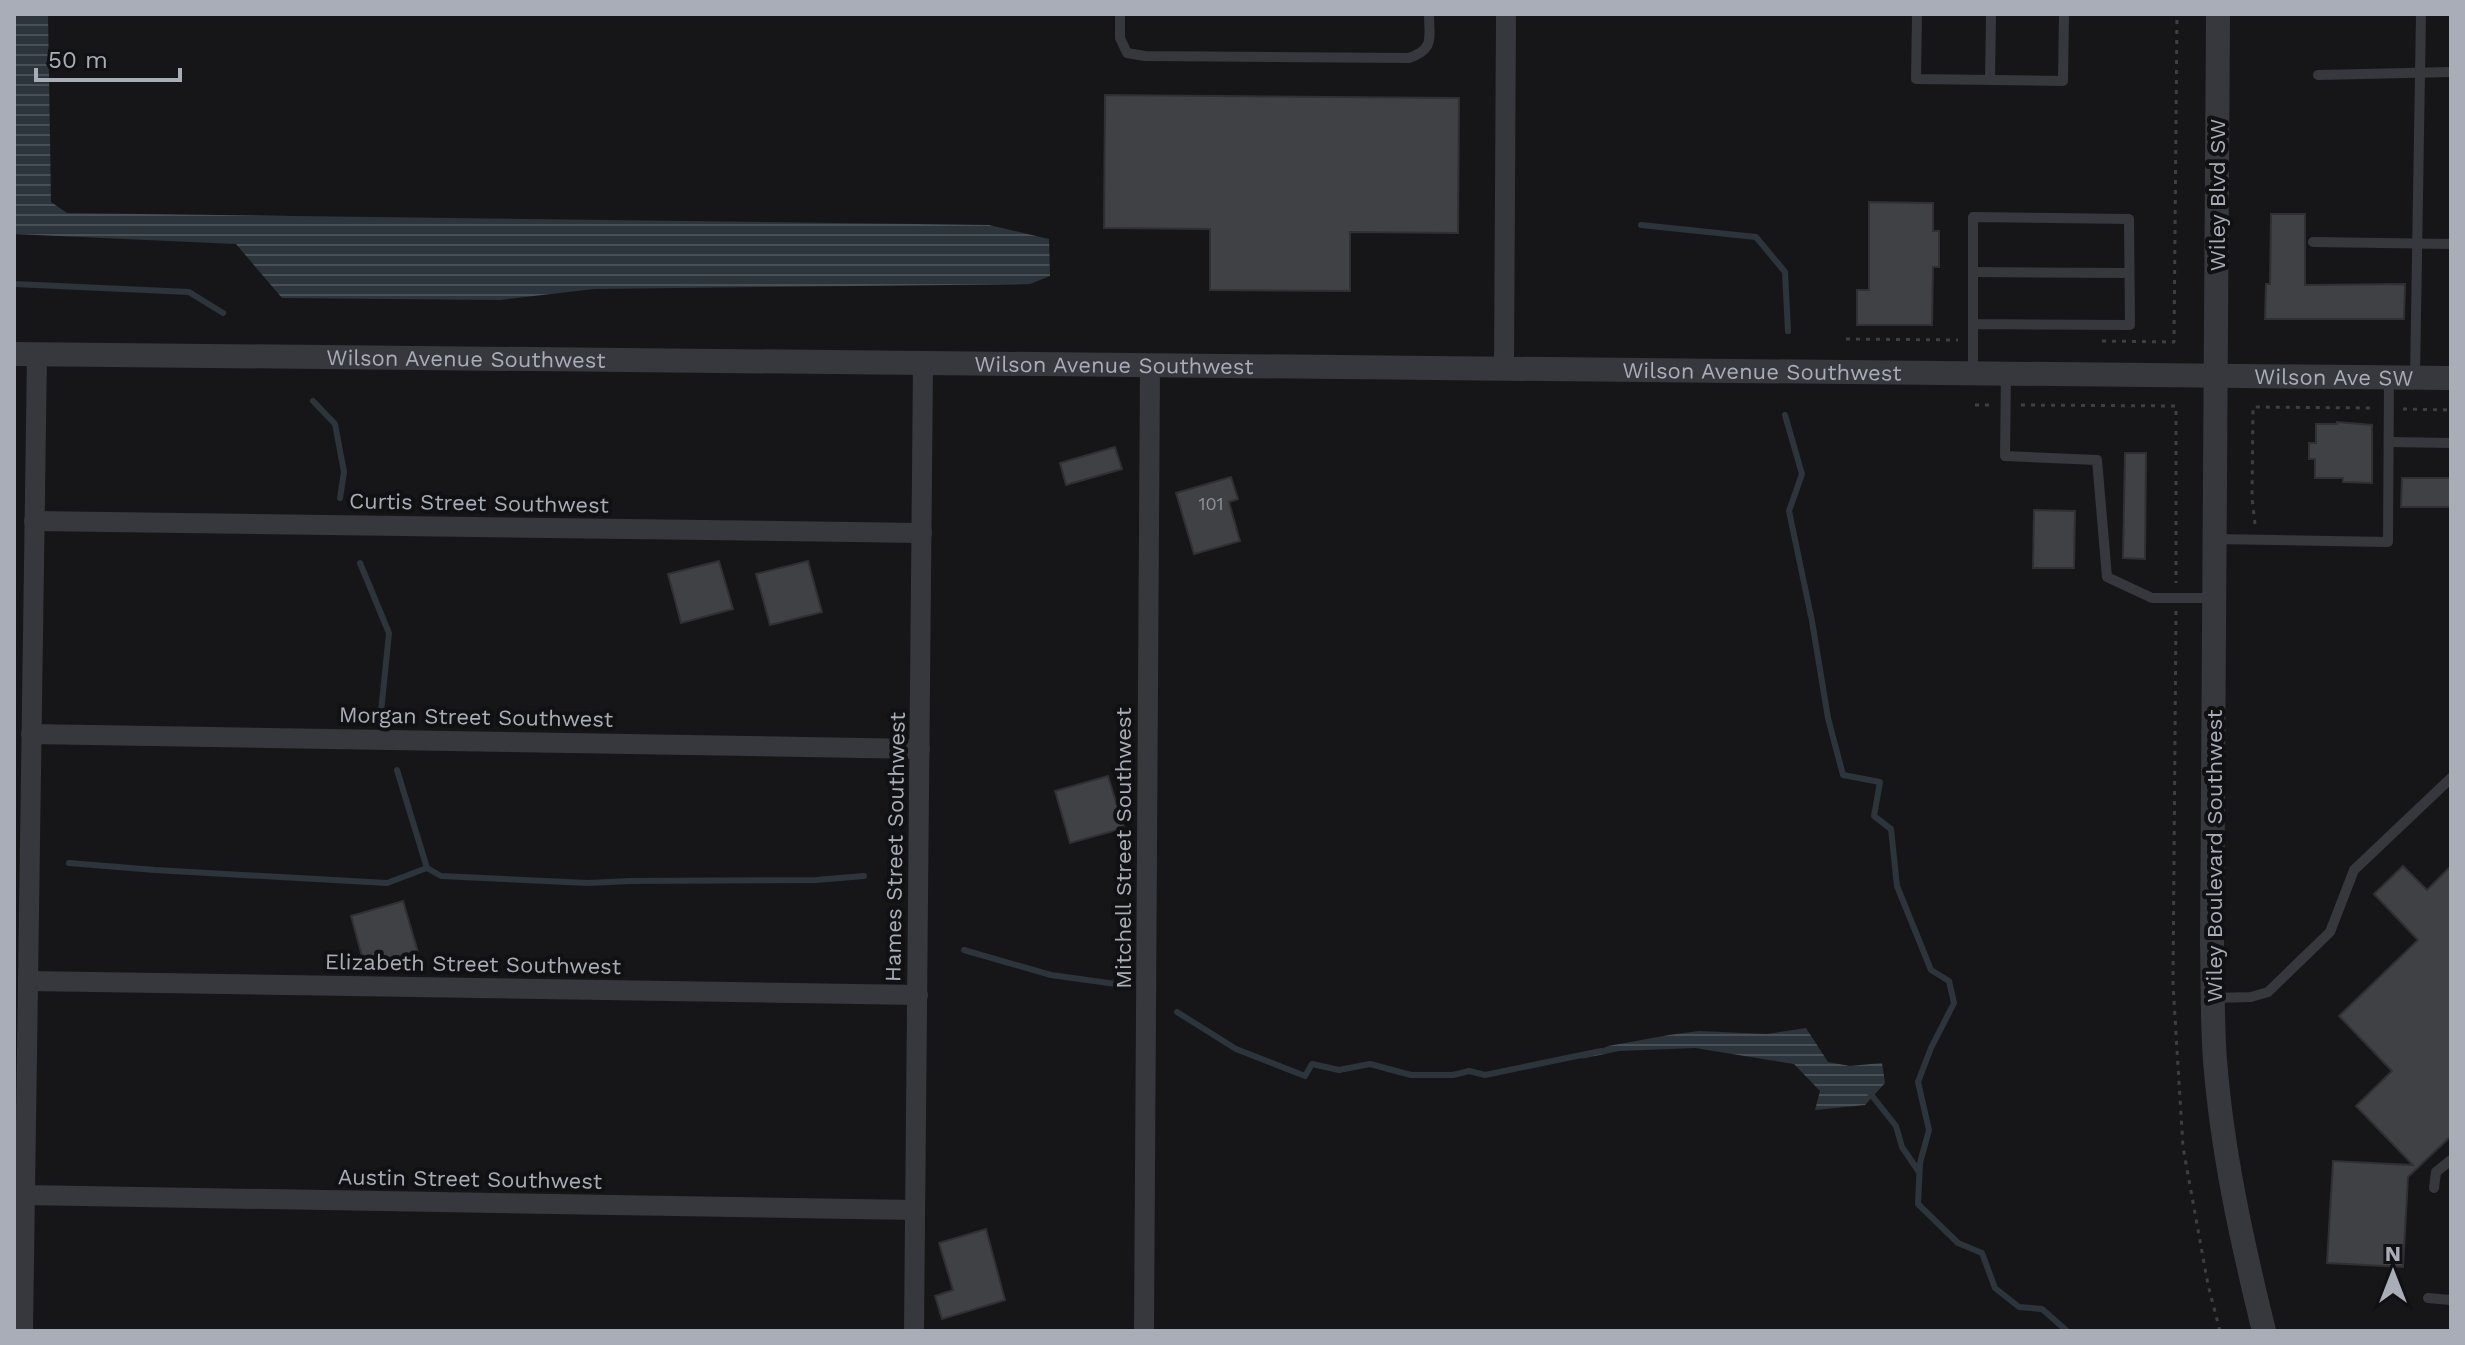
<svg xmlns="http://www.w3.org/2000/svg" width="2465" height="1345" viewBox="0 0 2465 1345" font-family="'Work Sans',sans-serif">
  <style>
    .water { fill: url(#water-rules) }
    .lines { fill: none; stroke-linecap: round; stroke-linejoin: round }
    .stream { stroke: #2c353c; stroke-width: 6 }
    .building { fill: #404145; stroke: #303034; stroke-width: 2 }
    .path { stroke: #3d3f44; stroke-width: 3; stroke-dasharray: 4 6; stroke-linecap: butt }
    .service { stroke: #37383d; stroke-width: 10 }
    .minor { stroke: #37383d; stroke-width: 20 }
    .tertiary { stroke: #37383d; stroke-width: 24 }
    .labels { text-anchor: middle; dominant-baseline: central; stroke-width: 8; stroke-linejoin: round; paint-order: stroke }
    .number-label { font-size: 18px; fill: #8e929b }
    .street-label { font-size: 22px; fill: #a8adb8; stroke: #111113 }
  </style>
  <defs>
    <pattern id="water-rules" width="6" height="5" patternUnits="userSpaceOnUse" patternTransform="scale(2)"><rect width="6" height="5" fill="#2c353c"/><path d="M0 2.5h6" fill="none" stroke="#485056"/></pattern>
  </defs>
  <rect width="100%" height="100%" fill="#161618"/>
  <!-- water -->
  <g class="water">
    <path d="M14 14H48L51 202 67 213 989 225 1049 239 1050 276 1030 284 594 289 500 300 282 298 236 244 14 234Z"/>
    <path d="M1806 1028 1828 1062 1850 1066 1882 1063 1885 1083 1865 1105 1815 1110 1820 1091 1794 1064 1695 1048 1619 1051 1581 1059 1608 1046 1669 1035 1699 1031 1767 1034Z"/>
  </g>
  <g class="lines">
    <!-- stream -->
    <g class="stream">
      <path d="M1641 225 1756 237 1785 272 1788 331"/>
      <path d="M14 284 189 292 223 313"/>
      <path d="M313 401 335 424 344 472 340 498"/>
      <path d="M1785 415 1802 474 1789 511 1812 621 1828 718 1843 775 1880 782 1874 816 1891 829 1897 886 1931 970 1949 981 1954 1003 1931 1048 1918 1082 1929 1130 1920 1163 1918 1204 1958 1243 1982 1253 1995 1288 2019 1307 2042 1309 2067 1331"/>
      <path d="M360 563 389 633 381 712"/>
      <path d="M397 770 427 868 441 876 588 883 630 881 816 880 864 876"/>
      <path d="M69 863 155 870 387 883 427 868"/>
      <path d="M964 950 1051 975 1123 985"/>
      <path d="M1177 1012 1236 1049 1305 1076 1312 1064 1339 1070 1370 1064 1411 1075H1453L1469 1071 1485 1075 1601 1051"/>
      <path d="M1869 1092 1896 1126 1902 1147 1919 1172"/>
    </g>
  </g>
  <!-- building -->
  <g class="building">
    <path d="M1105 95 1459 98 1458 233 1350 232V291L1210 290V229L1104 228Z"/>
    <path d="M1869 202 1933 203V231H1939V267H1933L1932 325H1857V290H1869Z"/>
    <path d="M2271 214H2305V285L2405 284 2404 319H2265L2266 284H2270Z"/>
    <path d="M2337 422 2372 425V483L2343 482V478H2315V459H2309V443H2316V424H2337Z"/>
    <path d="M1115 447 1122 469 1066 485 1060 463Z"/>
    <path d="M2125 453H2146L2145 559 2123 558Z"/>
    <path d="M1231 477 1238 499 1229 502 1240 541 1194 554 1176 493Z"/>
    <path d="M2402 478H2451V507H2401Z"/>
    <path d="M2034 510 2075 511 2074 568H2033Z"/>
    <path d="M719 561 733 609 681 623 668 574Z"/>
    <path d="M808 561 822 612 770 625 756 574Z"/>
    <path d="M1108 776 1124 828 1070 843 1055 791Z"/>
    <path d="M2403 866 2427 890 2451 866V1136L2408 1177 2403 1267 2327 1263 2333 1161 2413 1165 2356 1106 2392 1071 2339 1016 2418 940 2374 894Z"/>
    <path d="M403 901 418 952 365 967 351 916Z"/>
    <path d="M986 1229 1005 1300 942 1319 935 1296 953 1290 939 1243Z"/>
  </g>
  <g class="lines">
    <!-- path -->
    <g class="path">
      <path d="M1846 339 1958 340"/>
      <path d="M2102 341 2174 342 2177 14"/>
      <path d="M1975 405H1993"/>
      <path d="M2021 405 2176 406V583"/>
      <path d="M2403 409 2451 410"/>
      <path d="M2255 524 2252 498 2253 407 2375 408"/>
      <path d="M2176 611 2173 985 2183 1147 2208 1285 2220 1331"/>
    </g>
    <!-- service -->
    <g class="service">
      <path d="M1120 14V38L1127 53 1145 56 1409 58C1435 49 1429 38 1429 14"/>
      <path d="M1917 14 1916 79 2063 81 2064 14"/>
      <path d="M2318 75 2451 72"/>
      <path d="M1990 80 1991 14"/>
      <path d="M2313 242 2451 244"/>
      <path d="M1973 272 2128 273"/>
      <path d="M1973 324 2130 325 2129 219 1973 217V372"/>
      <path d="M2006 374 2005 456 2097 460 2107 577 2152 598H2213"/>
      <path d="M2415 378 2421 14"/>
      <path d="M2389 442 2451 443"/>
      <path d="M2216 539 2388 542 2389 378"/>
      <path d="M2213 998 2251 997 2268 992 2330 932 2354 870 2451 778"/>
      <path d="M2434 1188 2436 1172 2451 1160"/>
      <path d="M2428 1298 2451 1300"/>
    </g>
    <!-- minor -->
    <g class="minor">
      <path d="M1504 369 1506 14"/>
      <path d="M34 521 922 533"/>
      <path d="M31 734 920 749"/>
      <path d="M28 981 918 995"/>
      <path d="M24 1195 915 1210"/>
      <path d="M23 1331 37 355"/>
      <path d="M914 1331 923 364"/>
      <path d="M1144 1331 1150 366"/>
    </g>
    <!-- tertiary -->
    <g class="tertiary">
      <path d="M2218 14 2212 943C2213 982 2212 1021 2215 1060 2222 1151 2242 1242 2264 1331"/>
      <path id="s1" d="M14 354 2451 378"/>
    </g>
  </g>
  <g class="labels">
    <!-- number labels -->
    <g class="number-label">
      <text x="1211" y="503">101</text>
    </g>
    <!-- street labels -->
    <g class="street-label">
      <text transform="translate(2217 195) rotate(-90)">Wiley Blvd SW</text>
      <text stroke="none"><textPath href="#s1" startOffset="452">Wilson Avenue Southwest</textPath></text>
      <text stroke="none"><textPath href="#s1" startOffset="1100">Wilson Avenue Southwest</textPath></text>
      <text stroke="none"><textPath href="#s1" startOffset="1748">Wilson Avenue Southwest</textPath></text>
      <text stroke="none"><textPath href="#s1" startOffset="2320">Wilson Ave SW</textPath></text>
      <text transform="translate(479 503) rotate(1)">Curtis Street Southwest</text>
      <text transform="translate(476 717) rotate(1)">Morgan Street Southwest</text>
      <text transform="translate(895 847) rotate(-89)">Hames Street Southwest</text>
      <text transform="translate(1123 848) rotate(-90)">Mitchell Street Southwest</text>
      <text transform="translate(2214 856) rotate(-90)">Wiley Boulevard Southwest</text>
      <text transform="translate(473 964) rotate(1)">Elizabeth Street Southwest</text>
      <text transform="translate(470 1179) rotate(1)">Austin Street Southwest</text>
    </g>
  </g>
  <!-- border -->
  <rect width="2465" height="1345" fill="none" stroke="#a8adb8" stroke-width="32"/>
  <!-- north arrow -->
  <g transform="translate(2393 1273)" stroke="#111113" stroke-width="6" paint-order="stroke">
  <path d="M0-6L14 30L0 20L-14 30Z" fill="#a8adb8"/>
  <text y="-12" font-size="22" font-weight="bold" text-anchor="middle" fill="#a8adb8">N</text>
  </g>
  <!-- scale -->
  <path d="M36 68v12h144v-12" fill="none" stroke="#a8adb8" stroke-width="4"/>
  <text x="48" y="68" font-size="24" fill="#a8adb8" stroke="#111113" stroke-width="6" paint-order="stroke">50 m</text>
</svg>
